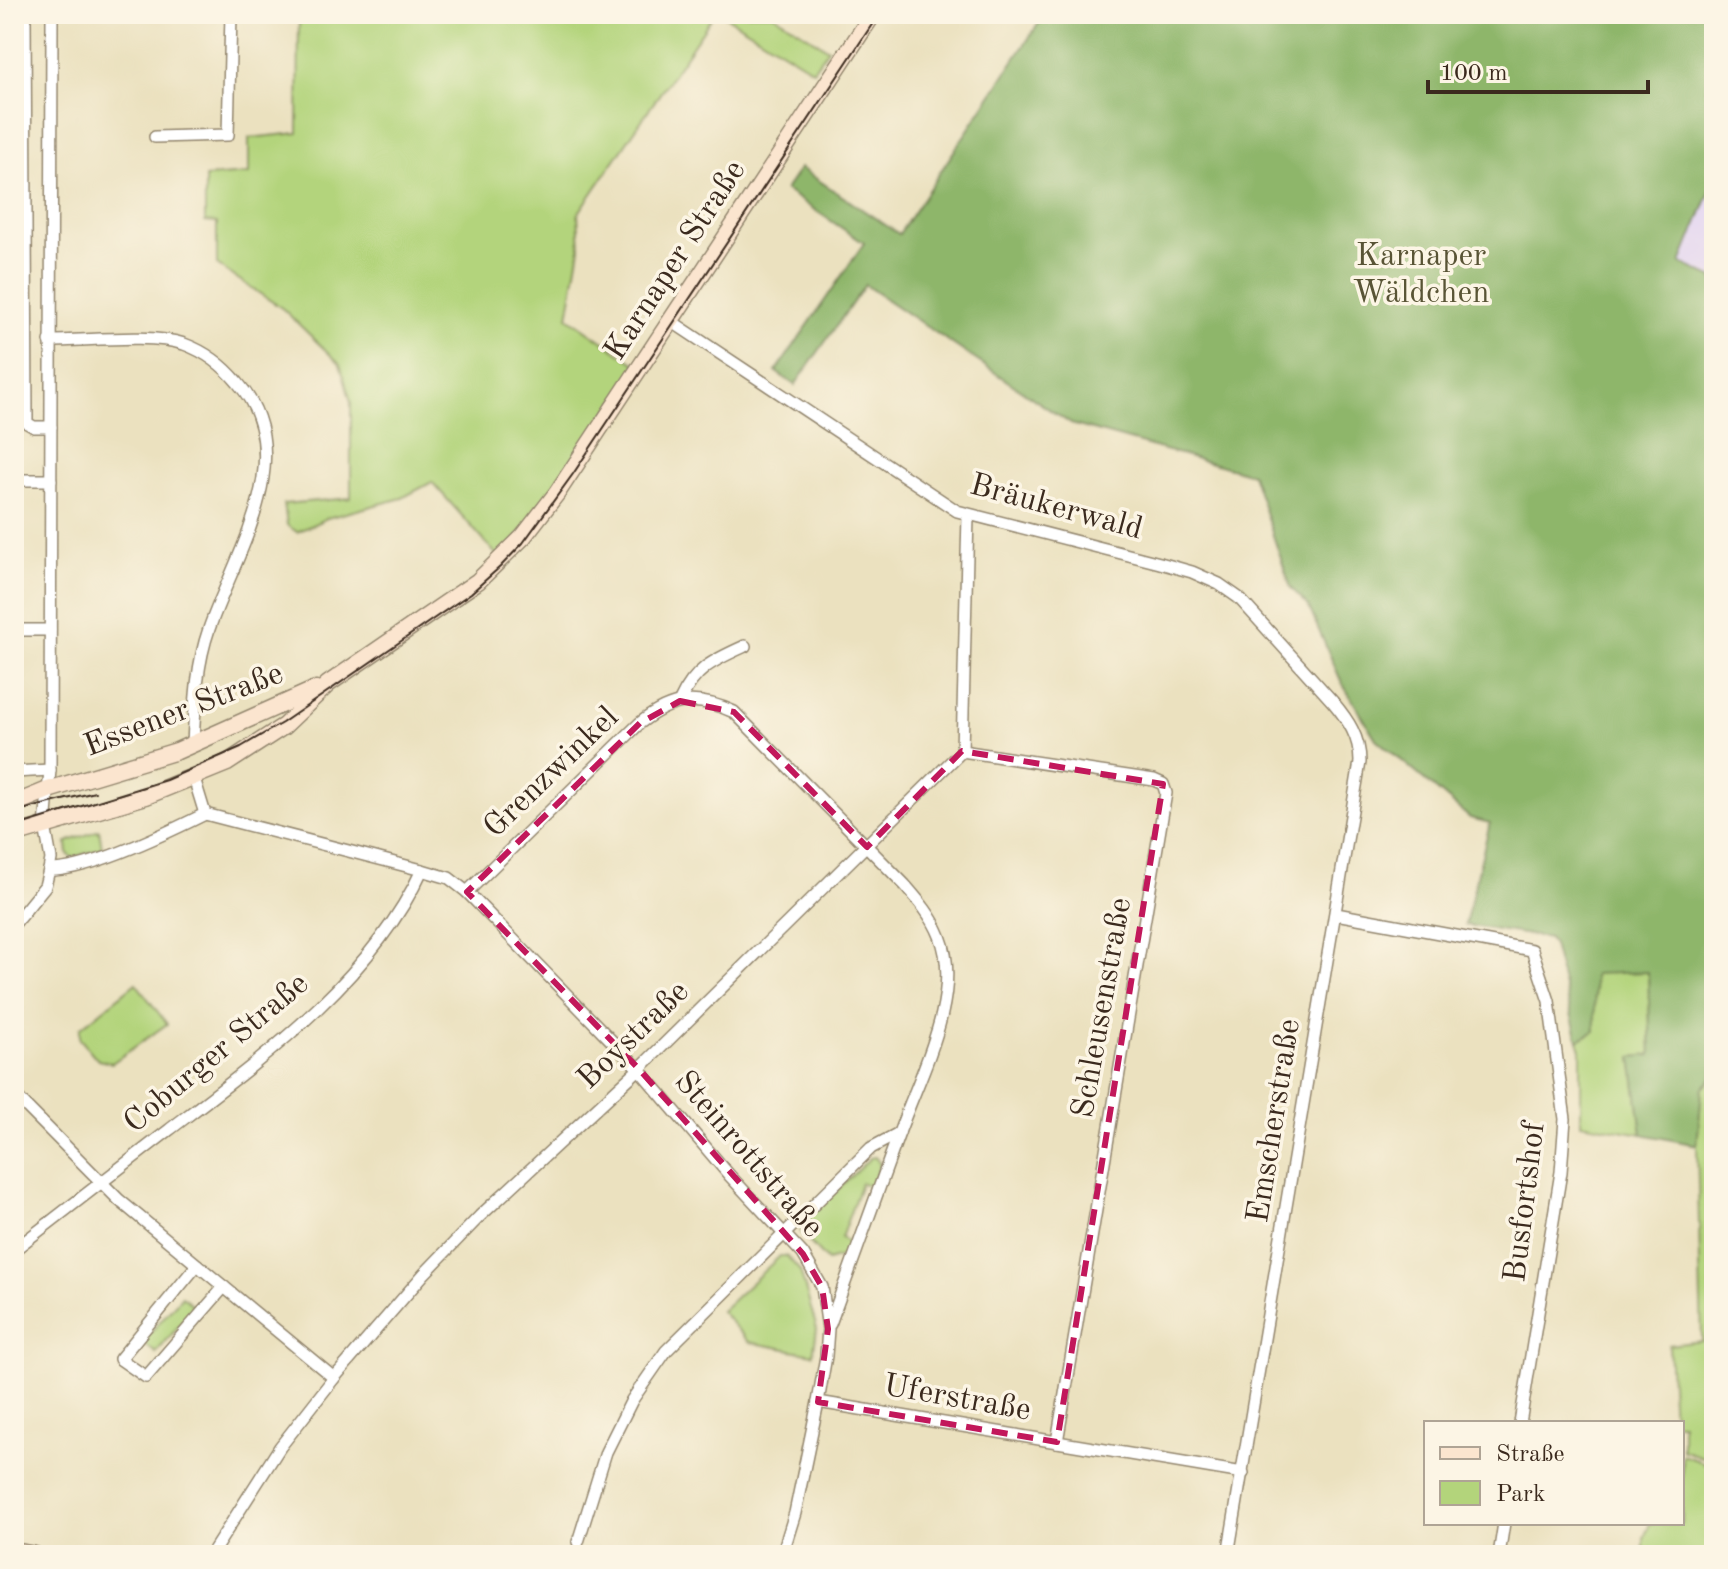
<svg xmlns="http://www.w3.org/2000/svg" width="1728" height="1569" viewBox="0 0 1728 1569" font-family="'Old Standard TT',serif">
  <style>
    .built { fill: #e2d4f3 }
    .green { fill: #b3d47b; stroke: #777f4c; stroke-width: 2 }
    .forest { fill: #8eb66b; stroke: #647044; stroke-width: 2 }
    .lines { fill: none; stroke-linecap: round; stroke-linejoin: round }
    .minor-casing { stroke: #93866e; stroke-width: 14 }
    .secondary-casing { stroke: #93866e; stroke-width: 19 }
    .minor { stroke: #fff; stroke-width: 11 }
    .secondary { stroke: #fbe5cf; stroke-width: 16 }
    .tram { stroke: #3b2a1e; stroke-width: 2 }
    .marked { fill: none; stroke: #c2185b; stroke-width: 6; stroke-dasharray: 16 10; stroke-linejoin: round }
    .labels { text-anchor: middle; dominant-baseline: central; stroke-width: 7; stroke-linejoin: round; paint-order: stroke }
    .park-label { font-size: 32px; fill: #595435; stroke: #fcf5e5 }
    .street-label { font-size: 32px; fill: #3b2a1e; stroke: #fcf5e5 }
  </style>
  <rect width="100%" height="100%" fill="#fcf5e5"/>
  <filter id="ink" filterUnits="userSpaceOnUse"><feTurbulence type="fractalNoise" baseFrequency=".0125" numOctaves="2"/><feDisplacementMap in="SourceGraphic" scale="16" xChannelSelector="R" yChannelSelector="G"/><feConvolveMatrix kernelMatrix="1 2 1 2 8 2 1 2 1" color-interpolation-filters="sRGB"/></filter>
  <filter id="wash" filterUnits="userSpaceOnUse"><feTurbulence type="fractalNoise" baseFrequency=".006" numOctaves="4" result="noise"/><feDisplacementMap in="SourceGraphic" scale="32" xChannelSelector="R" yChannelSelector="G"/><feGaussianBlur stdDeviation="1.8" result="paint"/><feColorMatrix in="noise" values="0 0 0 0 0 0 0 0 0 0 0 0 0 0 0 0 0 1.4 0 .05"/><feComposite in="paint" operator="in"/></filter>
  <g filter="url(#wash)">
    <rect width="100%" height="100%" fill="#ebe1bf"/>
    <!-- built -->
    <path class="built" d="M1714 182V278L1681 263Z"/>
    <!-- green -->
    <g class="green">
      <path d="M299 14H714L578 214 580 248 568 317 640 367 501 560 432 482 402 498 327 518 297 532 287 525 284 504 351 498V402L340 364 283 309 217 265V223L205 222V177L249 174V138L298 133Z"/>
      <path d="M722 14H773L828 49 813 70Z"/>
      <path d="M99 830 102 848 72 858 68 854 67 843 70 841Z"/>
      <path d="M1648 971 1651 1056 1632 1057 1642 1134 1581 1123V1050L1578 1040 1595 1031 1593 973Z"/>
      <path d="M136 983 167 1024 112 1063 98 1060 80 1039V1028Z"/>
      <path d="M1714 1076V1461L1682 1450V1423H1673L1669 1345 1702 1341 1697 1145 1702 1089Z"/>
      <path d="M875 1157 880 1164 872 1186 861 1183 841 1238 851 1244 847 1255 827 1261 801 1233 800 1226 870 1158Z"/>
      <path d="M780 1256H787L800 1271 817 1329 813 1354 749 1342 721 1311Z"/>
      <path d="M182 1296 195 1307 156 1353 142 1342Z"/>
      <path d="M1682 1455 1714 1466V1555H1644V1538L1650 1523H1682Z"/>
    </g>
    <!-- forest -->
    <path class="forest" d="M1045 14H1714V182L1681 263 1714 278V1076L1702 1089 1697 1145 1642 1134 1632 1057 1651 1055 1648 972 1594 974 1595 1031 1578 1040 1553 945 1549 938 1465 925 1490 823 1470 818 1376 739 1342 683 1308 605 1291 588 1252 474 1071 424 865 285 795 385 776 372 864 243 785 190 800 168 899 234Z"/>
  </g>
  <g filter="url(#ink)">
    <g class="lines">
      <defs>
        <g id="minor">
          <path d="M25 14 27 423 34 427H51"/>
          <path d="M155 137 228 135 231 14"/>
          <path d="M671 321 957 511 1160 563 1192 572 1219 584 1239 598 1333 702C1348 720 1360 737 1360 762L1228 1555"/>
          <path d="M50 341C88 341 150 333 184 344 206 352 224 366 238 383 302 456 234 556 209 629 196 666 195 705 193 744"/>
          <path d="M14 480H51"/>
          <path d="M14 630H50"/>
          <path d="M680 701C695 668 714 660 745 646"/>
          <path d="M962 751 1154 780 1163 784 1166 793 1057 1442"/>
          <path d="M14 772 50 770"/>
          <path d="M194 778 205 814 422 870 449 878 467 892 639 1069 730 1176 803 1254 822 1287 828 1329 826 1356 818 1402"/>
          <path d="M49 870C88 871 169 832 205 814"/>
          <path d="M467 892 640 723C672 698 696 695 734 712L905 885C919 901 932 916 940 936 964 995 919 1076 899 1133"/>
          <path d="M1336 914 1532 950 1549 1001 1565 1119 1561 1172 1520 1423"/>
          <path d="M14 924 45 886 49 870 51 859 45 826 50 770 52 14"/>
          <path d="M14 1094 119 1200 334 1378"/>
          <path d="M14 1250C65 1210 117 1170 169 1130 262 1059 372 979 422 870"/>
          <path d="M197 1265 120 1359 146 1377 224 1287"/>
          <path d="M578 1542 606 1452 632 1400 666 1351 871 1148 899 1133 830 1324"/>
          <path d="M211 1555 280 1447 334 1378 424 1274 480 1216 639 1069 962 751 968 516"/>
          <path d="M782 1555 795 1513 818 1402 1243 1473"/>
          <path d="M1499 1555 1504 1523"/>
        </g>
        <g id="secondary">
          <path d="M14 804 48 790 177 751 316 689"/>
          <path d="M14 835 146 796 227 763 284 726 328 684 478 581 523 537 557 493 873 14"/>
          <path d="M14 1551 35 1555"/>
        </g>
      </defs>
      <!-- minor casing -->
      <use href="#minor" class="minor-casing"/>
      <!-- secondary casing -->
      <use href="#secondary" class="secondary-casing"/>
      <!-- minor -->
      <use href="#minor" class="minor"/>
      <!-- secondary -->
      <use href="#secondary" class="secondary"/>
      <!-- tram -->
      <g class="tram">
        <path d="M14 812 95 792"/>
        <path d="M14 827 166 780 241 747 282 723 471 593 500 567 523 543 573 474 879 14"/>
      </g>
    </g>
  </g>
  <!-- marked area -->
  <path class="marked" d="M680 701 734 712 867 847 962 751 1163 784 1057 1442 818 1402 828 1329 822 1287 803 1254 639 1069 467 892 640 723Z"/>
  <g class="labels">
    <!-- park labels -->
    <g class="park-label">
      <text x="1421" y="257">Karnaper<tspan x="1421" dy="37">Wäldchen</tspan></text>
    </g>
    <!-- street labels -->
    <g class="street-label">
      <text transform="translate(676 261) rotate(-57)">Karnaper Straße</text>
      <text transform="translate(1056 508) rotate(15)">Bräukerwald</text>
      <text transform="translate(184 711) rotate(-21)">Essener Straße</text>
      <text transform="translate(552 773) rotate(-44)">Grenzwinkel</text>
      <text transform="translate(1103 1008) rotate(-80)">Schleusenstraße</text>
      <text transform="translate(634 1036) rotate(-44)">Boystraße</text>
      <text transform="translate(217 1054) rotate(-40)">Coburger Straße</text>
      <text transform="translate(1275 1121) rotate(-81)">Emscherstraße</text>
      <text transform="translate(748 1155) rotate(49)">Steinrottstraße</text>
      <text transform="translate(1526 1202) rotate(-83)">Busfortshof</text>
      <text transform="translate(957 1399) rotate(10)">Uferstraße</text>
    </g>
  </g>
  <!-- margin -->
  <rect width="1728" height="1569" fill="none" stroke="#fcf5e5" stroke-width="48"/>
  <!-- legend -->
  <rect x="1424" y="1421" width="260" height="104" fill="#fcf5e5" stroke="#afa495" stroke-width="2"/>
  <rect x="1440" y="1447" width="40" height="12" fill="#fbe5cf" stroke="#afa495" stroke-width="2"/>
  <text x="1496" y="1461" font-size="24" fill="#3b2a1e">Straße</text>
  <rect x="1440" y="1481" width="40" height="24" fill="#b3d47b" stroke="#afa495" stroke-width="2"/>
  <text x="1496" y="1501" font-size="24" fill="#3b2a1e">Park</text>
  <!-- scale -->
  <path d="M1428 80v12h220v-12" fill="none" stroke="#3b2a1e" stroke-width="4"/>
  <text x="1440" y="80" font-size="24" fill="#3b2a1e" stroke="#fcf5e5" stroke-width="6" paint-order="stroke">100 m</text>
</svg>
